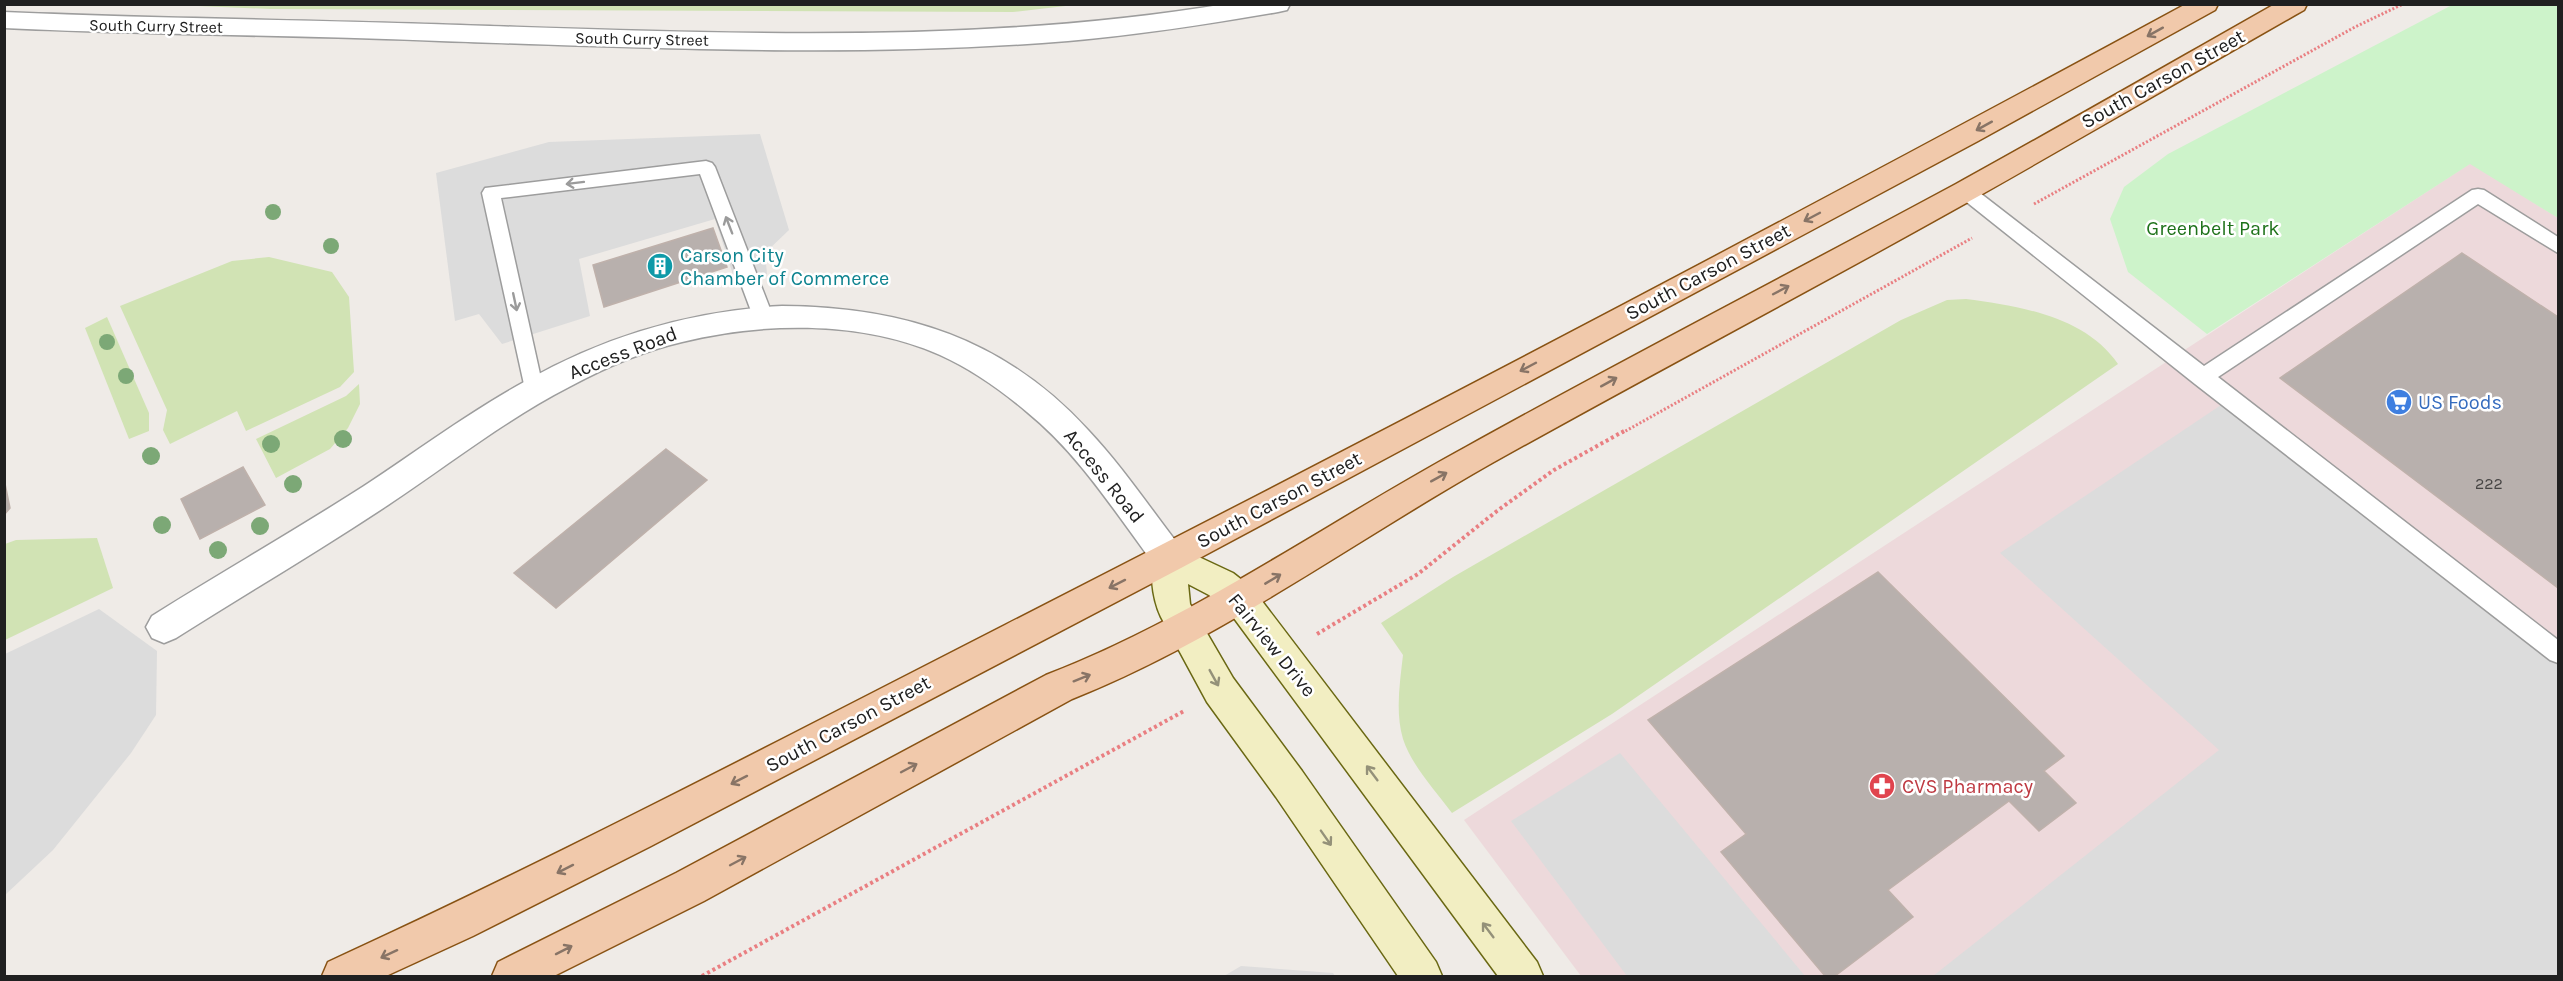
<svg xmlns="http://www.w3.org/2000/svg" width="2563" height="981" viewBox="0 0 2563 981" font-family="Karla,sans-serif">
  <style>
    .residential { fill: #dedddd }
    .commercial { fill: #edd9db }
    .grass { fill: #d1e3b4 }
    .park { fill: #cdf3ca }
    .parking { fill: #dcdcdc }
    .building { fill: #b8b0ad; stroke: #bfb1ab; stroke-width: 1.5 }
    .lines { fill: none; stroke-linecap: round; stroke-linejoin: round }
    .service-casing { stroke: #9d9d9d; stroke-width: 3 }
    .minor-casing { stroke: #9d9d9d; stroke-width: 3 }
    .tertiary-casing { stroke: #9d9d9d; stroke-width: 3 }
    .secondary-casing { stroke: #6a6813; stroke-width: 3 }
    .primary-casing { stroke: #885213; stroke-width: 3 }
    .path-far1 { stroke: #e97f82; stroke-width: 3; stroke-dasharray: 2 2; stroke-linecap: butt }
    .path { stroke: #e97f82; stroke-width: 4; stroke-dasharray: 3 3; stroke-linecap: butt }
    .service { fill: #fff; fill-rule: evenodd }
    .minor { fill: #fff; fill-rule: evenodd }
    .tertiary { fill: #fff; fill-rule: evenodd }
    .secondary { fill: #f2eec2; fill-rule: evenodd }
    .primary { fill: #f1c9ab; fill-rule: evenodd }
    .tree { fill: #7ca876 }
    .oneway { stroke: #887466 }
    .oneway2 { stroke: #9b9b9b }
    .oneway3 { stroke: #949179 }
    .labels { text-anchor: middle; dominant-baseline: central; stroke-width: 5; stroke-linejoin: round; paint-order: stroke }
    .far-street-label { font-size: 16px; fill: #202020; stroke: #fff }
    .number-label { font-size: 16px; fill: #464443 }
    .street-label { font-size: 20px; fill: #202020; stroke: #fff }
    .park-label { font-size: 20px; fill: #1e721a; stroke: #fff }
    .culture-label { font-size: 20px; fill: #0d838f; stroke: #fff; text-anchor: start }
    .shop-label { font-size: 20px; fill: #366cbe; stroke: #fff; text-anchor: start }
    .health-label { font-size: 20px; fill: #be3a42; stroke: #fff; text-anchor: start }
  </style>
  <rect width="100%" height="100%" fill="#efebe7"/>
  <!-- residential -->
  <path class="residential" d="M1241 966 1333 973 1335 976H1224Z"/>
  <!-- commercial -->
  <path class="commercial" d="M2471 163 2558 218V976H1581L1464 820Z"/>
  <!-- grass -->
  <g class="grass">
    <path d="M175 5 1074 4V5L1013 12 271 9Z"/>
    <path d="M269 257 332 272 349 297 354 372 340 387 246 431 237 411 170 444 163 430 167 410 120 306 232 261Z"/>
    <path d="M1966 299C2019 306 2085 316 2118 364L1612 714 1452 813C1435 790 1412 766 1403 739 1395 712 1400 682 1403 655L1381 623 1453 577 1901 320 1947 300Z"/>
    <path d="M107 317 149 413V431L129 439 85 328Z"/>
    <path d="M359 384 360 404 348 428 330 449 276 478 256 439 346 396Z"/>
    <path d="M97 538 113 588 5 640V544L16 540Z"/>
  </g>
  <!-- park -->
  <path class="park" d="M2452 5H2558V218L2470 164 2207 334 2128 272 2110 219 2124 187 2168 154Z"/>
  <!-- parking -->
  <g class="parking">
    <path d="M760 134 789 230 765 253 767 274 735 281 715 219 579 259 590 316 502 344 479 314 455 321 436 173 549 142Z"/>
    <path d="M2230 399 2558 653V976H1933L2219 750 2000 553Z"/>
    <path d="M99 609 157 651 156 715 131 753 53 850 5 895V654Z"/>
    <path d="M1620 753 1805 976H1627L1511 821Z"/>
  </g>
  <!-- building -->
  <g class="building">
    <path d="M713 228 727 267 604 307 593 265Z"/>
    <path d="M2462 253 2558 317V588L2280 378Z"/>
    <path d="M666 449 707 480 556 608 514 573Z"/>
    <path d="M243 467 265 505 200 539 181 499Z"/>
    <path d="M4 479 10 508 4 515Z"/>
    <path d="M1878 572 2064 756 2044 771 2076 803 2039 831 2009 801 1888 890 1913 917 1835 976H1825L1721 852 1746 834 1648 720Z"/>
  </g>
  <g class="lines">
    <defs>
      <g id="service">
        <path d="M706 161 712 163 715 167 774 319 771 324 764 326 757 324 754 319 700 174 501 198 544 392 541 398 534 400 527 398 482 193 485 188Z"/>
        <path d="M1965 185 1971 186 2204 366 2472 190 2478 189 2484 190 2558 237V253L2478 204 2218 377 2558 640V663L2550 660 2195 384 1959 196 1956 191 1959 186Z"/>
      </g>
      <path id="minor" d="M782 306C903 307 1004 338 1088 430 1122 466 1150 508 1181 548L1186 558 1181 568 1169 573 1157 568C1116 514 1080 455 1027 412 1001 390 971 369 940 355 862 320 763 322 682 342 643 351 604 368 569 387 505 420 448 465 388 505 319 551 247 593 176 638L164 643 152 638 146 627 152 616C222 572 294 531 364 486 417 451 468 413 524 382 605 336 689 311 782 306Z"/>
      <path id="tertiary" d="M1226 4H1290L1287 10 1278 12C1208 24 1139 35 1068 41 860 58 649 48 440 41 295 35 150 35 4 28V12C166 19 328 20 490 26 735 34 983 44 1226 4Z"/>
      <path id="secondary" d="M1169 543 1233 573 1252 588 1537 962 1543 976H1498L1228 610 1209 595 1188 584 1190 604 1233 678 1302 771 1436 962 1442 976H1398L1276 797 1207 702 1161 617C1152 598 1148 566 1157 548Z"/>
      <g id="primary">
        <path d="M2186 4H2218L2215 10 1978 141 1181 568 651 846 473 936 386 976H322L328 962C557 857 780 740 1005 625 1401 423 1795 216 2186 4Z"/>
        <path d="M2275 4H2307L2304 10C2195 72 2087 135 1977 197 1817 287 1653 373 1492 463 1352 542 1222 639 1072 699L704 901 554 976H492L498 962 676 873 1046 675C1196 617 1326 523 1466 447 1628 357 1793 272 1956 184 2063 125 2169 64 2275 4Z"/>
      </g>
    </defs>
    <!-- service casing -->
    <use href="#service" class="service-casing"/>
    <!-- minor casing -->
    <use href="#minor" class="minor-casing"/>
    <!-- tertiary casing -->
    <use href="#tertiary" class="tertiary-casing"/>
    <!-- secondary casing -->
    <use href="#secondary" class="secondary-casing"/>
    <!-- primary casing -->
    <use href="#primary" class="primary-casing"/>
    <!-- path-far1 -->
    <g class="path-far1">
      <path d="M2034 204 2355 27 2403 4"/>
      <path d="M1622 433 1972 238"/>
    </g>
    <!-- path -->
    <g class="path">
      <path d="M1317 634 1418 574 1497 511 1554 470 1624 431"/>
      <path d="M702 976 1184 711"/>
    </g>
    <!-- service -->
    <use href="#service" class="service"/>
    <!-- minor -->
    <use href="#minor" class="minor"/>
    <!-- tertiary -->
    <use href="#tertiary" class="tertiary"/>
    <!-- secondary -->
    <use href="#secondary" class="secondary"/>
    <!-- primary -->
    <use href="#primary" class="primary"/>
  </g>
  <!-- trees -->
  <g class="tree">
    <circle cx="273" cy="212" r="8"/>
    <circle cx="331" cy="246" r="8"/>
    <circle cx="107" cy="342" r="8"/>
    <circle cx="126" cy="376" r="8"/>
    <circle cx="343" cy="439" r="9"/>
    <circle cx="271" cy="444" r="9"/>
    <circle cx="151" cy="456" r="9"/>
    <circle cx="293" cy="484" r="9"/>
    <circle cx="162" cy="525" r="9"/>
    <circle cx="260" cy="526" r="9"/>
    <circle cx="218" cy="550" r="9"/>
  </g>
  <!-- one-way arrows -->
  <defs><path id="oneway-shaft" d="M-6 0H5M1.5-3L5.5 0L1.5 3" fill="none" stroke-width="1.6" stroke-linecap="round" stroke-linejoin="round" transform="scale(1.5)"/></defs>
  <g class="oneway">
    <use href="#oneway-shaft" transform="translate(2155 32) rotate(151)"/>
    <use href="#oneway-shaft" transform="translate(1984 126) rotate(151)"/>
    <use href="#oneway-shaft" transform="translate(1812 217) rotate(152)"/>
    <use href="#oneway-shaft" transform="translate(1781 290) rotate(-28)"/>
    <use href="#oneway-shaft" transform="translate(1528 367) rotate(152)"/>
    <use href="#oneway-shaft" transform="translate(1609 382) rotate(-29)"/>
    <use href="#oneway-shaft" transform="translate(1439 477) rotate(-29)"/>
    <use href="#oneway-shaft" transform="translate(1273 579) rotate(-31)"/>
    <use href="#oneway-shaft" transform="translate(1117 584) rotate(153)"/>
    <use href="#oneway-shaft" transform="translate(1082 678) rotate(-22)"/>
    <use href="#oneway-shaft" transform="translate(909 768) rotate(-28)"/>
    <use href="#oneway-shaft" transform="translate(739 780) rotate(153)"/>
    <use href="#oneway-shaft" transform="translate(738 861) rotate(-28)"/>
    <use href="#oneway-shaft" transform="translate(565 869) rotate(153)"/>
    <use href="#oneway-shaft" transform="translate(564 950) rotate(-27)"/>
    <use href="#oneway-shaft" transform="translate(389 954) rotate(155)"/>
  </g>
  <g class="oneway2">
    <use href="#oneway-shaft" transform="translate(575 183) rotate(173)"/>
    <use href="#oneway-shaft" transform="translate(729 225) rotate(-111)"/>
    <use href="#oneway-shaft" transform="translate(515 302) rotate(78)"/>
  </g>
  <g class="oneway3">
    <use href="#oneway-shaft" transform="translate(1214 678) rotate(61)"/>
    <use href="#oneway-shaft" transform="translate(1372 773) rotate(-127)"/>
    <use href="#oneway-shaft" transform="translate(1326 838) rotate(55)"/>
    <use href="#oneway-shaft" transform="translate(1488 930) rotate(-127)"/>
  </g>
  <!-- icons -->
  <defs>
    <symbol id="building-disc" viewBox="-11 -11 22 22"><circle r="9.5" fill="#0f9aa8" stroke="#fff"/><path d="M-4-6H4V6H1V3H-1V6H-4ZM-2.5-4.3h1.7v1.8h-1.7ZM.8-4.3h1.7v1.8H.8ZM-2.5-1h1.7V.8h-1.7ZM.8-1h1.7V.8H.8Z" fill="#fff"/></symbol>
    <symbol id="supermarket-disc" viewBox="-11 -11 22 22"><circle r="9.5" fill="#3f7fe0" stroke="#fff"/><path d="M-6-5.5h2.5l.6 2H6L4.5 2H-2.5L-4.4-4H-6ZM-1.5 3.2a1.3 1.3 0 1 0 .1 0ZM3 3.2a1.3 1.3 0 1 0 .1 0Z" fill="#fff"/></symbol>
    <symbol id="pharmacy-disc" viewBox="-11 -11 22 22"><circle r="9.5" fill="#e0444e" stroke="#fff"/><path d="M-2-6h4v4h4v4h-4v4h-4v-4h-4v-4h4Z" fill="#fff"/></symbol>
  </defs>
  <g fill-rule="evenodd">
    <use href="#building-disc" x="645" y="251" width="30" height="30"/>
    <use href="#supermarket-disc" x="2384" y="387" width="30" height="30"/>
    <use href="#pharmacy-disc" x="1867" y="771" width="30" height="30"/>
  </g>
  <g class="labels">
    <!-- far-street labels -->
    <g class="far-street-label">
      <text transform="translate(156 26) rotate(1)">South Curry Street</text>
      <text transform="translate(642 39) rotate(1)">South Curry Street</text>
    </g>
    <!-- number labels -->
    <g class="number-label">
      <text x="2489" y="483">222</text>
    </g>
    <!-- street labels -->
    <g class="street-label">
      <text transform="translate(2163 79) rotate(-29)">South Carson Street</text>
      <text transform="translate(1708 272) rotate(-28)">South Carson Street</text>
      <text transform="translate(623 353) rotate(-21)">Access Road</text>
      <text transform="translate(1104 476) rotate(51)">Access Road</text>
      <text transform="translate(1279 500) rotate(-28)">South Carson Street</text>
      <text transform="translate(1272 645) rotate(51)">Fairview Drive</text>
      <text transform="translate(848 724) rotate(-28)">South Carson Street</text>
    </g>
    <!-- park labels -->
    <g class="park-label">
      <text x="2213" y="228">Greenbelt Park</text>
    </g>
    <!-- culture labels -->
    <g class="culture-label">
      <text x="680" y="255">Carson City<tspan x="680" dy="23">Chamber of Commerce</tspan></text>
    </g>
    <!-- shop labels -->
    <g class="shop-label">
      <text x="2418" y="402">US Foods</text>
    </g>
    <!-- health labels -->
    <g class="health-label">
      <text x="1902" y="786">CVS Pharmacy</text>
    </g>
  </g>
  <!-- border -->
  <rect width="2563" height="981" fill="none" stroke="#202020" stroke-width="12"/>
</svg>
